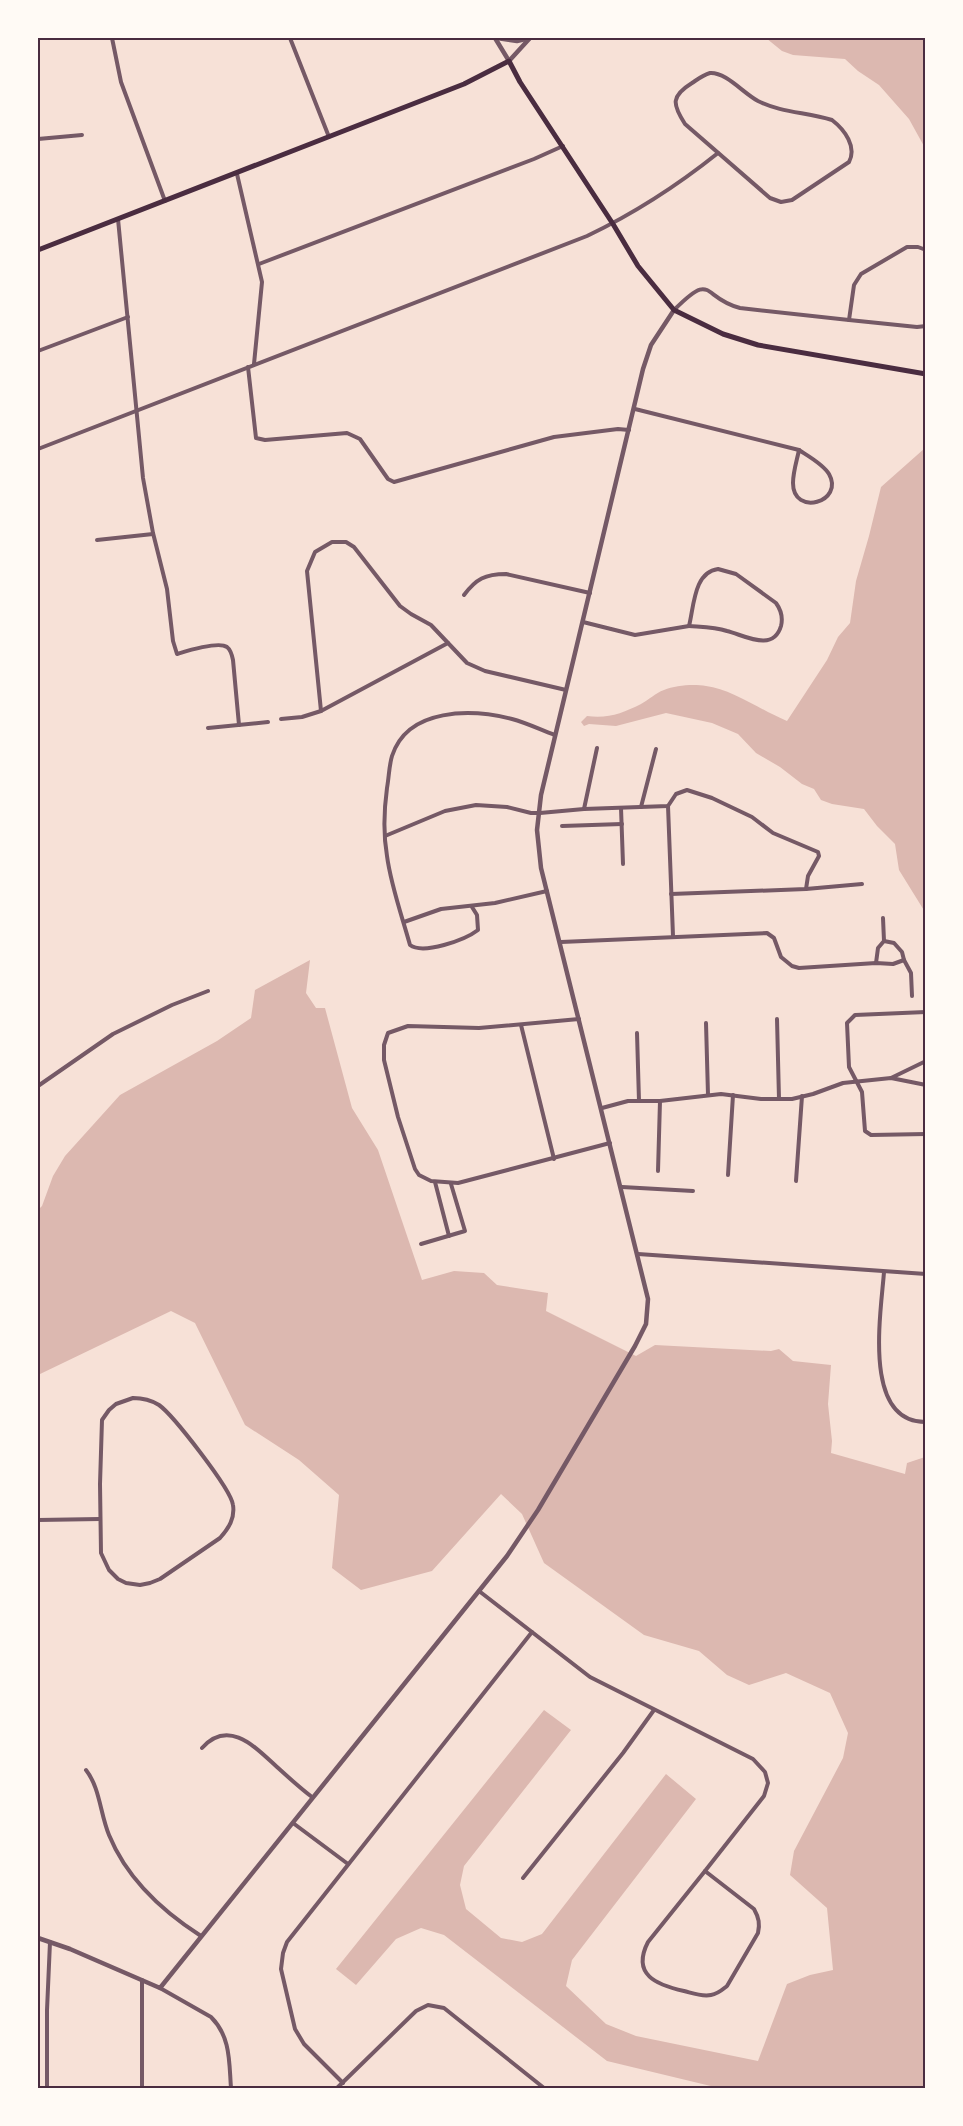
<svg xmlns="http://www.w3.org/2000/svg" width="963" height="2126" viewBox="0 0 963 2126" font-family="'Public Sans',sans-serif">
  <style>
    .water { fill: #dcb8b0 }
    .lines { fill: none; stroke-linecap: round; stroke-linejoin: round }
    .minor { stroke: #755966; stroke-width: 4 }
    .tertiary { stroke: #755966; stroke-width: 4.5 }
    .secondary { stroke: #4a2c40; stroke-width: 5 }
    .neatline { fill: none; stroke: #4a2c40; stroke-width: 2 }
  </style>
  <rect width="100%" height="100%" fill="#f7e1d7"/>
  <!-- water -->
  <g class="water">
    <path d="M766 38H925V148L909 119 879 85 858 71 845 59 793 55 782 51Z"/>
    <path d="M925 448V912L899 870 895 844 877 826 864 809 832 804 821 800 814 789 802 784 780 767 756 753 738 734 712 723 666 713 616 726 589 724 584 726 581 722 587 716C608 719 623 713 641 704 649 700 655 693 664 690 676 685 694 684 706 686 732 689 762 711 787 721L827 660 838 637 850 623 856 581 869 536 881 487Z"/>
    <path d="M310 960 306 993 316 1008H325L352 1108 378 1150 422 1280 454 1271 484 1273 497 1285 548 1293 546 1311 636 1356 655 1345 771 1351 779 1349 793 1361 831 1365 828 1404 832 1441 831 1453 905 1474 907 1463 925 1457V2088H719L607 2061 444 1935 421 1928 396 1939 356 1985 336 1969 544 1710 571 1730 464 1866 460 1885 466 1909 501 1938 522 1942 542 1934 666 1774 696 1799 572 1960 566 1986 606 2024 636 2036 758 2061 787 1984 810 1975 833 1970 827 1908 790 1875 794 1851 843 1758 848 1733 830 1693 786 1673 749 1685 727 1675 699 1651 644 1635 544 1563 522 1514 501 1494 432 1571 361 1590 332 1568 339 1495 299 1460 245 1425 195 1323 171 1311 38 1375V1210L42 1206 53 1176 65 1156 120 1095 217 1041 251 1018 255 990Z"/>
  </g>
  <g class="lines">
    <!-- minor -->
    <g class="minor">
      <path d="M112 38 121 82 165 201"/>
      <path d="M290 38 329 137"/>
      <path d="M710 73C726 72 743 93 758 101 782 113 807 112 832 120 845 130 857 147 849 162L792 200 781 202 770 198 685 124C672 104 671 96 692 83 698 79 703 75 710 73Z"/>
      <path d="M38 139 82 135"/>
      <path d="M237 174 262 282 254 364"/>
      <path d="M118 219 143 478 153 533 167 589 173 641 177 654C187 651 218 641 227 647 231 650 232 655 233 660L239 725"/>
      <path d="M926 250 918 247H907L861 274 854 285 849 320 917 327 926 326"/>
      <path d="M259 264 534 159 563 146"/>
      <path d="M674 310C714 270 701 298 740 308L849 320"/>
      <path d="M38 351 128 317"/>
      <path d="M248 367 256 438 265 440 347 433 360 439 388 479 394 482 554 437 618 429 629 430"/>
      <path d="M635 409 799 450"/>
      <path d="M38 449 587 236C633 214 678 185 718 153"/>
      <path d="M799 450C808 456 823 464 829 474 845 502 793 517 793 483 793 472 797 460 799 450Z"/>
      <path d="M97 540 153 534"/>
      <path d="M718 569 736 574 776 603C781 610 783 618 781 626 773 653 744 635 727 631 715 627 702 627 689 626 694 606 694 572 718 569Z"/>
      <path d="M464 595C476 579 485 574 506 574L590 593"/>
      <path d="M583 622 635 635 689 626"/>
      <path d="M321 711 307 571 315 552 332 542H346L354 547 400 606 411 614 431 625 467 663 485 671 566 690"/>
      <path d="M281 719 302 717 321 711 448 643"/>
      <path d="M208 728 268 722"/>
      <path d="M668 806 673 936"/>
      <path d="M641 807 656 749"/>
      <path d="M621 808 623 864"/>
      <path d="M584 809 597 748"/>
      <path d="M562 826 622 824"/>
      <path d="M385 836 445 811 476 805 507 807 531 813H540L584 809 668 806 676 794 687 790 712 798 752 817 773 833 818 852 819 856 808 876 806 889"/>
      <path d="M671 894 806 889 862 884"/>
      <path d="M472 907 477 915 478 930C465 940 423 955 410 945 402 916 391 886 387 856 383 833 384 810 387 788 389 777 389 766 392 756 408 707 472 709 512 719 527 723 541 730 555 735"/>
      <path d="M883 918 884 941"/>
      <path d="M404 922 441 909 495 903 547 891"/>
      <path d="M561 942 767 933 774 938 781 957 792 966 799 968 876 963 893 964 904 960"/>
      <path d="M876 963 878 948 884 941 894 943 902 952 904 960 911 973 912 996"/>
      <path d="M926 1012 855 1015 847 1023 849 1067 862 1092 865 1131 871 1135 926 1134"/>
      <path d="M579 1019 479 1028 408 1026 388 1033 384 1045V1060L398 1117 415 1169 419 1175 431 1181 458 1183 610 1143"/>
      <path d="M777 1019 779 1099"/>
      <path d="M706 1023 708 1095"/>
      <path d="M521 1025 554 1159"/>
      <path d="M637 1033 639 1101"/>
      <path d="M891 1078 926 1061"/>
      <path d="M38 1086 113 1034 172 1005 208 991"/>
      <path d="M602 1108 628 1101H660L721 1094 761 1099H792L813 1094 843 1083 891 1078 926 1085"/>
      <path d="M658 1171 660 1101"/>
      <path d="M728 1175 733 1095"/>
      <path d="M796 1181 802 1096"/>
      <path d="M435 1182 449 1236"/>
      <path d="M622 1187 693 1191"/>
      <path d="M421 1244 465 1231 451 1184"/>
      <path d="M638 1254 926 1274"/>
      <path d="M884 1272C881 1313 862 1423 926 1422"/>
      <path d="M133 1398C142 1398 151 1400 159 1405 173 1415 231 1489 233 1505 235 1518 229 1528 220 1538L160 1579 150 1583 140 1585 126 1583 118 1579 109 1570 101 1553 100 1484 102 1420 109 1410 116 1404Z"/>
      <path d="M38 1520 100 1519"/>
      <path d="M479 1591 590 1677 753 1759 765 1772 768 1783 764 1796 705 1871"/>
      <path d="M202 1748C229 1718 256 1748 277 1767 288 1777 300 1788 312 1797"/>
      <path d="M86 1770C100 1788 100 1813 109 1835 127 1879 162 1911 201 1936"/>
      <path d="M293 1823 348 1864"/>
      <path d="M705 1871 754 1909C759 1918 760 1924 758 1933L727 1986C722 1990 718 1994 711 1995 702 1997 692 1993 684 1991 657 1985 631 1975 648 1942Z"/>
      <path d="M523 1878 623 1753 654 1710"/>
      <path d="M160 1988 211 2017C231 2037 229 2062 231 2088"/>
      <path d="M343 2083 304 2044 295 2029 281 1969 283 1953 287 1942 532 1632"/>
      <path d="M47 2088V2010L50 1942"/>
      <path d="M142 2088V1980"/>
      <path d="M337 2088 416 2011 428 2005 444 2008 544 2088"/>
    </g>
    <!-- tertiary -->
    <g class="tertiary">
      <path d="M495 38 509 61 530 38"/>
      <path d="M497 38 517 41 530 38"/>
      <path d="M38 1938 70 1949 160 1988 507 1556 538 1510 635 1346 646 1324 648 1299 541 868 537 830 541 795 643 369 651 345 674 310"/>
    </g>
    <!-- secondary -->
    <path class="secondary" d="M38 250 464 84 509 61 520 82 613 224 638 266 674 310 723 334 758 345 926 374"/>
  </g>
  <!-- border -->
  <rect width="963" height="2126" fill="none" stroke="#fffaf5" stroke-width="78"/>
  <rect x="39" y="39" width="885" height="2048" class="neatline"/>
</svg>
